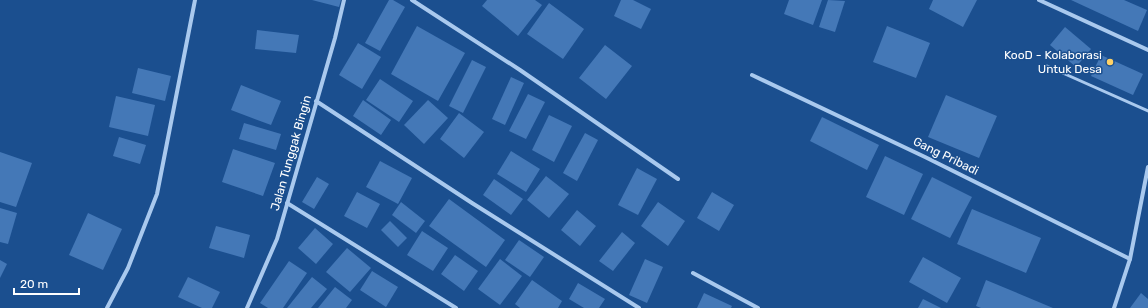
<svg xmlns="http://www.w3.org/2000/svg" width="1148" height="308" viewBox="0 0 1148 308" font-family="Rubik,sans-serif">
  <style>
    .building { fill: #4478b7 }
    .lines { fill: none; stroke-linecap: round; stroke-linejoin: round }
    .service { stroke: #a9c9ee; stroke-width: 3 }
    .minor { stroke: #a9c9ee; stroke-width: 4 }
    .poi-dot { fill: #ffd166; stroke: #1b4f8f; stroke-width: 1.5 }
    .labels { text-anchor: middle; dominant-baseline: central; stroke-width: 3; stroke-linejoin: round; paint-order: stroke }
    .poi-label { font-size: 12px; fill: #fff; stroke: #1b4f8f; text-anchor: end }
    .street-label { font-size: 12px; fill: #fff; stroke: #1b4f8f }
  </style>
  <rect width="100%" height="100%" fill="#1b4f8f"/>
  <!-- building -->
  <g class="building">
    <path d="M312 0H341L339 7Z"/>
    <path d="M389 0H393L405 7 380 51 365 43Z"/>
    <path d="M487 0H535L542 5 518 36 482 6Z"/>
    <path d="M621 0H633L651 9 641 29 614 16Z"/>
    <path d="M789 0H822L813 25 784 14Z"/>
    <path d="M828 0 845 1 835 32 819 27Z"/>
    <path d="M933 0H977L963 27 929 9Z"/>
    <path d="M1071 0H1124L1147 10 1138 31Z"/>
    <path d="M549 3 584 29 563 59 527 34Z"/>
    <path d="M417 26 465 53 438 101 391 74Z"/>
    <path d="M887 26 930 43 916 78 873 62Z"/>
    <path d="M1065 27 1091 49 1076 67 1050 45Z"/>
    <path d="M257 30 299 35 296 53 255 49Z"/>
    <path d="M358 43 381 57 362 89 339 75Z"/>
    <path d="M605 45 632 66 606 99 579 78Z"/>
    <path d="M1101 55 1143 74 1133 95 1091 76Z"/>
    <path d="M472 60 486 67 463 113 449 106Z"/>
    <path d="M138 68 171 76 165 101 132 93Z"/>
    <path d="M511 77 524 83 505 125 492 119Z"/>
    <path d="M380 79 413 101 399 122 366 100Z"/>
    <path d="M241 85 281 101 271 125 231 110Z"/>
    <path d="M528 94 545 102 526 139 509 131Z"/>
    <path d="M946 95 997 116 979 158 928 137Z"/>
    <path d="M116 96 155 105 148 136 109 127Z"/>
    <path d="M363 100 391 120 381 135 353 116Z"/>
    <path d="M428 100 448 118 424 144 404 125Z"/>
    <path d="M459 113 484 132 464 158 440 139Z"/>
    <path d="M549 115 572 126 554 162 532 150Z"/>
    <path d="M822 117 879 145 867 170 810 141Z"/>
    <path d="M244 123 281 134 276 150 239 139Z"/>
    <path d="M585 133 598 140 577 181 563 173Z"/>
    <path d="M119 137 146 145 140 164 113 156Z"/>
    <path d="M233 149 275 163 263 196 222 182Z"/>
    <path d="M511 151 540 169 526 192 497 174Z"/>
    <path d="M0 152 32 163 16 207 0 202Z"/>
    <path d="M885 156 923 174 904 215 866 197Z"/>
    <path d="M380 161 412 178 398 204 366 187Z"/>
    <path d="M637 168 657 179 638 215 618 205Z"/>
    <path d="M546 176 569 194 549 218 527 200Z"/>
    <path d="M317 177 329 184 314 209 302 202Z"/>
    <path d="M932 177 972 197 950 238 911 219Z"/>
    <path d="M494 179 523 199 511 215 483 195Z"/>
    <path d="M357 192 380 204 367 228 344 216Z"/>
    <path d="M712 192 734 205 719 231 697 218Z"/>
    <path d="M449 199 505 240 486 267 429 226Z"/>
    <path d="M401 202 425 221 416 233 392 215Z"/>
    <path d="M658 202 685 221 668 246 641 226Z"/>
    <path d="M0 208 17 213 8 244 0 242Z"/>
    <path d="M972 209 1041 238 1026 273 957 244Z"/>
    <path d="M577 210 596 226 580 246 561 230Z"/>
    <path d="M88 213 122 229 103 270 69 255Z"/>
    <path d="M390 221 407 238 398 247 381 230Z"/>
    <path d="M216 226 250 235 244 258 209 248Z"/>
    <path d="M315 228 333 244 316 264 298 248Z"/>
    <path d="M422 231 448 248 433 271 407 255Z"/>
    <path d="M622 232 635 243 613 271 599 261Z"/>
    <path d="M519 240 544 257 530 277 505 260Z"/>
    <path d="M347 248 371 268 350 292 326 272Z"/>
    <path d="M455 255 478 271 464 291 441 274Z"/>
    <path d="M923 257 961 278 947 303 909 282Z"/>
    <path d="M500 259 522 276 500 305 478 289Z"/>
    <path d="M645 259 663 267 647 303 629 295Z"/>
    <path d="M0 260 7 264 0 278Z"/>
    <path d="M289 261 307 273 283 308H268L260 303Z"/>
    <path d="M372 271 398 287 386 307 360 290Z"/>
    <path d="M188 277 220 292 212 308H202L178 297Z"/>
    <path d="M312 277 327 289 311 308H287Z"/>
    <path d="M532 280 562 301 558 308H520L515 304Z"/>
    <path d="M986 280 1053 308H981L976 306Z"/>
    <path d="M578 283 605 299 599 308H584L569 299Z"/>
    <path d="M335 287 352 300 346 308H318Z"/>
    <path d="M704 293 732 306 731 308H697Z"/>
    <path d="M1141 293 1148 299V308H1130Z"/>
    <path d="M923 299 941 308H918Z"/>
  </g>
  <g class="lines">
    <!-- service -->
    <path class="service" d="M1047 66 1148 111"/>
    <!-- minor -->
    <g class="minor">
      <path d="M412 0 520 70 678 179"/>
      <path d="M1039 0 1148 50"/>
      <path d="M752 75 925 157 1130 259"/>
      <path d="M316 101 472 203 639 308"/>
      <path d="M287 203 456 308"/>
      <path d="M693 273 758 308"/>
      <path d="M107 308 128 268 157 194 195 0"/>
      <path d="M247 308 277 239 335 38 344 0"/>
      <path d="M1114 308 1130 259 1148 167"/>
    </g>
  </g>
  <!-- markers -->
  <circle class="poi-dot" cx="1110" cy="62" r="4"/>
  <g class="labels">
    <!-- poi labels -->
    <g class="poi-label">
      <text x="1102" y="55">KooD - Kolaborasi<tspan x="1102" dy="14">Untuk Desa</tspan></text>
    </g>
    <!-- street labels -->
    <g class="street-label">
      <text transform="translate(291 153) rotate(-74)">Jalan Tunggak Bingin</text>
      <text transform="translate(946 156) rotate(26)">Gang Pribadi</text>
    </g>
  </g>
  <!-- scale -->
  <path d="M14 288v6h65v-6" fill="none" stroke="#ffffff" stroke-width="2"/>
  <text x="20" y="288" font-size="12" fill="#ffffff" stroke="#1b4f8f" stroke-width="3" paint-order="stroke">20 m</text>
</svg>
